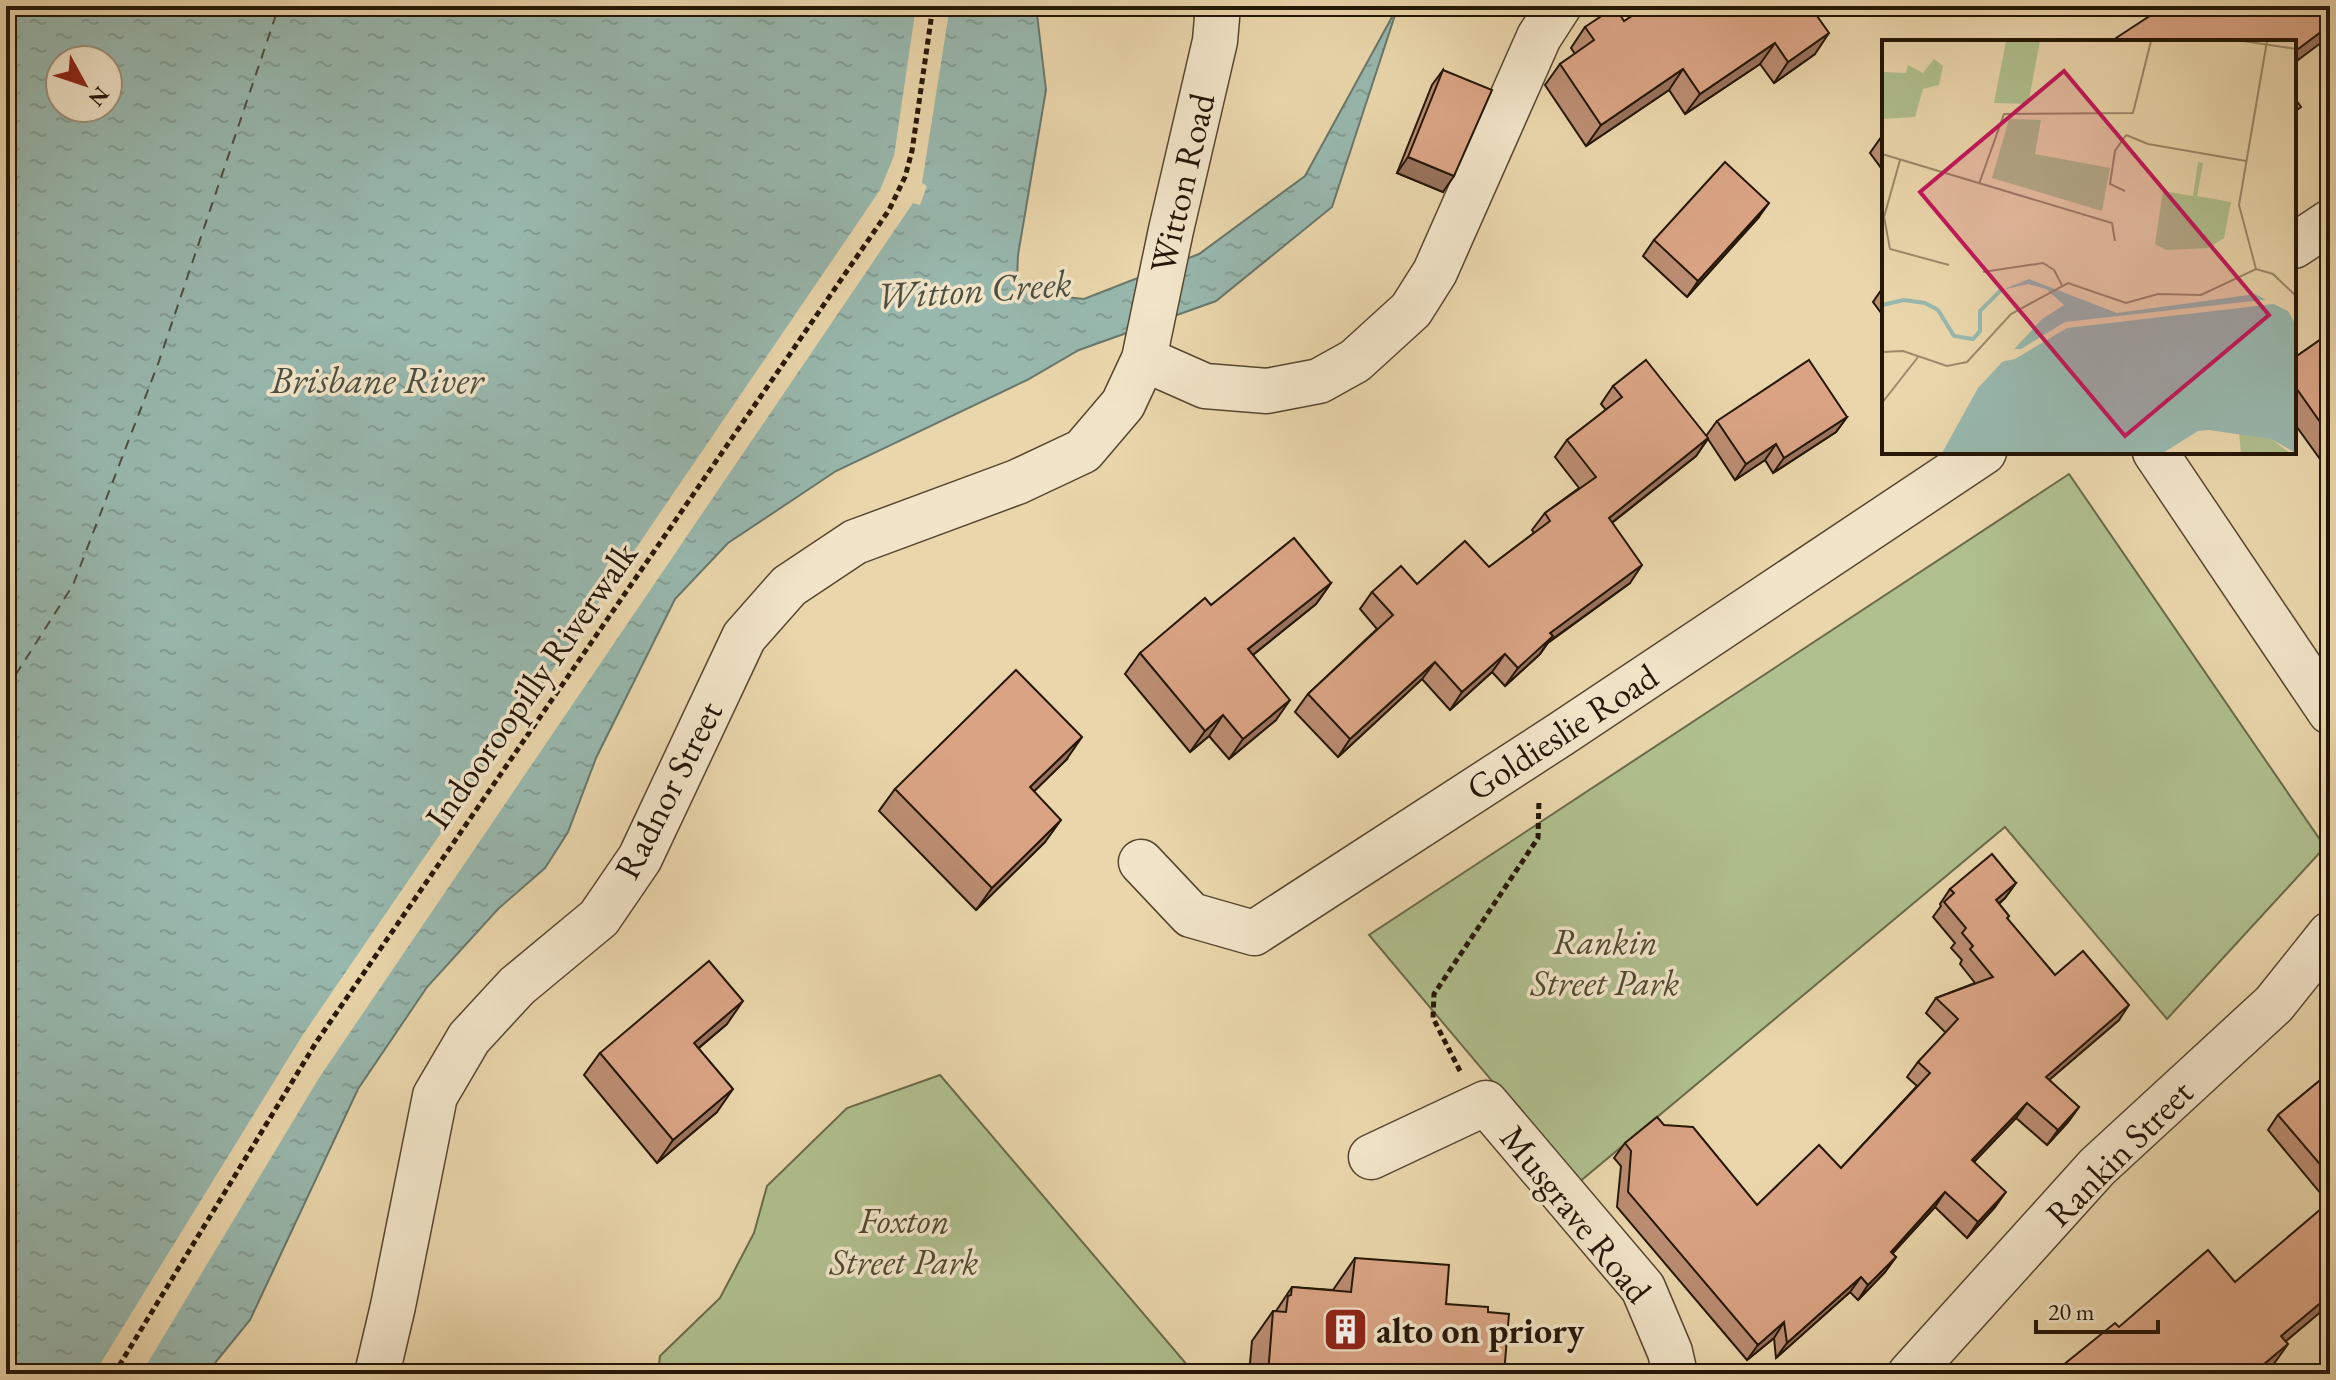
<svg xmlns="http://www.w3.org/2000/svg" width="2336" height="1380" viewBox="0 0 2336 1380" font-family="'EB Garamond',serif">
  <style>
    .green { fill: #b0bf8e; stroke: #6a6a4a; stroke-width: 2 }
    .water { fill: url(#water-ripples); stroke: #6a776b; stroke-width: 2; fill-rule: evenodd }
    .pier { fill: #ead6ab }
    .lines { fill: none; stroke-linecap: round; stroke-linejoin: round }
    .ferry { stroke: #4d4f41; stroke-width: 2; stroke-dasharray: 10 8; stroke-linecap: butt }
    .minor-casing { stroke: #564630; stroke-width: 47 }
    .path { stroke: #251607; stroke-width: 5; stroke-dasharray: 6 4; stroke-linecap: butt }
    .minor { stroke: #f1e4c8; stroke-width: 44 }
    .wall { fill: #bb8d72; stroke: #251607; stroke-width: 2 }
    .shaded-wall { fill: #99735c; stroke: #251607; stroke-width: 2 }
    .building { fill: #daa484; stroke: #251607; stroke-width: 2 }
    .labels { text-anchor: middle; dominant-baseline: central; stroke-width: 7; stroke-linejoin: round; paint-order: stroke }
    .street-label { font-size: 36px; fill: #251607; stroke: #f1e4c8 }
    .park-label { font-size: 36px; font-style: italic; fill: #4f4930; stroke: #f1e4c8 }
    .poi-label { font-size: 36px; font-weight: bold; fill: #251607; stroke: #f1e4c8; text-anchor: start }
    .water-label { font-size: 38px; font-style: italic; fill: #4d4f41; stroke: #f1e4c8 }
    .inset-river { fill: none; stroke: #98b8ae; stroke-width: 4 }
    .inset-road { fill: none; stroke: #9b8969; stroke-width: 2 }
    .view { fill: #c2185b; fill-opacity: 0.15; stroke: #c2185b; stroke-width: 4 }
    .inset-edge { fill: none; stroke: #251607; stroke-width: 4 }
  </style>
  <defs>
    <pattern id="water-ripples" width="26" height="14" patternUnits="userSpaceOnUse" patternTransform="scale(2)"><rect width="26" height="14" fill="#98b8ae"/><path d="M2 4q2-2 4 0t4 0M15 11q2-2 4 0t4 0" fill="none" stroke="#839d94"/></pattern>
  </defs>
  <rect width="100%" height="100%" fill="#ead6ab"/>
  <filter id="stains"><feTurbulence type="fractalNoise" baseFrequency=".0025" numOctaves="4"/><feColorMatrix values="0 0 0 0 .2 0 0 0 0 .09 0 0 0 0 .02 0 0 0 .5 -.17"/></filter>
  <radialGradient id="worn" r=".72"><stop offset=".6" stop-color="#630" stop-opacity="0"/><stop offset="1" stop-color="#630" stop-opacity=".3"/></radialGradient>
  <!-- green -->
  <g class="green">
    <path d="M2069 474 2325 847 2167 1019 2005 827 1578 1183 1369 935Z"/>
    <path d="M940 1075 1194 1373 658 1374 660 1356 720 1298 754 1233 767 1186 847 1108Z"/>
  </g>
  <!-- water -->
  <path class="water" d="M6 6H1036L1046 90 1018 255 1017 279 1037 294 1084 299 1199 254 1305 176 1398 6 1332 207 1216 301 1079 350 1027 380 836 471 728 543 675 599 596 758 568 832 545 868 498 909 427 987 358 1089 250 1320 206 1374H6ZM60 60H108V108H60Z"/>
  <!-- pier -->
  <path class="pier" d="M916 6H950L922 183 927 186 920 205 913 203 319 1078 141 1374H94L302 1036 605 593 601 578 613 551 632 554 880 190 894 156Z"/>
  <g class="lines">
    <!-- ferry -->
    <path class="ferry" d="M6 690 73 585 158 364 279 6"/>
    <defs>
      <g id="minor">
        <path d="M2294 246 2330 222"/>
        <path d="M1144 359 1205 386 1267 391 1319 381 1355 361 1411 310 1435 272 1539 37 1559 6"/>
        <path d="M2155 452 2330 712"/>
        <path d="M1141 862 1191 915 1254 933 1561 734 1984 452"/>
        <path d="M1371 1157 1486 1103 1643 1288 1670 1352 1675 1374"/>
        <path d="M377 1374 393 1306 435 1096 469 1038 517 986 599 918 640 858 744 637 789 586 855 542 1017 482 1083 451 1123 404 1144 359 1171 230 1215 41 1218 6"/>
        <path d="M1910 1374 2097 1167 2274 1004 2330 934"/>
      </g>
    </defs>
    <!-- minor casing -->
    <use href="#minor" class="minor-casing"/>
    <!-- path -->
    <g class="path">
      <path d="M1460 1071 1433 1018 1434 994 1538 838 1539 799"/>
      <path d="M114 1374 317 1041 889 210 905 177 912 151 933 6"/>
    </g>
    <!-- minor -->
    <use href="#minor" class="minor"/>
  </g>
  <!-- wall -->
  <g class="wall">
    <path d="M1814 12 1815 54 1774 83 1760 64 1685 114 1669 90 1586 146 1545 85 1560 64 1575 54 1571 48 1585 27 1624 21Z"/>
    <path d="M1443 70V192L1397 173 1432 85Z"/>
    <path d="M1884 133V172L1870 153Z"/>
    <path d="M1758 218 1687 297 1643 256 1654 240Z"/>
    <path d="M1884 286V317L1873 302Z"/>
    <path d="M2330 333V473L2294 423V358Z"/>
    <path d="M1613 386 1706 436 1717 421 1847 417 1836 432 1773 473 1765 460 1735 480 1708 439 1696 456 1612 523 1630 583 1548 643 1540 654 1505 686 1492 672 1450 710 1422 679 1338 757 1295 712 1308 694 1377 629 1360 609 1372 592 1417 584 1489 567 1534 533 1532 530 1545 513 1579 488 1555 457 1567 440 1606 410 1601 404Z"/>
    <path d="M2330 507V535L2320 521Z"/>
    <path d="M1331 583 1316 604 1253 655 1276 720 1229 759 1209 736 1190 752 1125 674 1140 653 1211 605Z"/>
    <path d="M1066 760 1034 791 1045 842 976 910 879 811 895 789Z"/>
    <path d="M2016 883 2005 898 1999 904 2009 916 2007 919 2055 975 2119 1020 2049 1080 2079 1107 2068 1122 2047 1145 2016 1118 1974 1162 1995 1207 1967 1238 1935 1207 1892 1254 1896 1257 1885 1272 1858 1300 1850 1292 1776 1358 1774 1338 1747 1360 1617 1207 1621 1166 1614 1158 1625 1143 1664 1125 1757 1205 1841 1168 1917 1086 1907 1077 1918 1062 1946 1033 1926 1013 1936 998 1975 983 1960 964 1962 960 1951 948 1955 943 1933 917 1941 906 1940 904 1950 889Z"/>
    <path d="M727 1024 699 1048 717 1112 657 1163 584 1075 600 1053Z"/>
    <path d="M2330 1072V1197L2326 1200 2268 1130 2278 1115Z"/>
    <path d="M1355 1258 1446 1304 1488 1312 1504 1374H1249L1252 1341 1273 1311H1276L1292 1287 1333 1290Z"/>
  </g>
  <!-- shaded-wall -->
  <g class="shaded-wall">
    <path d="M1808 6H1822L1795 26Z"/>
    <path d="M2330 25V36L2294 63V52Z"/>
    <path d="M1829 33 1815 54 1774 83 1788 62Z"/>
    <path d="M1775 43 1760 64 1685 114 1700 94Z"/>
    <path d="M1683 69 1669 90 1586 146 1601 125Z"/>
    <path d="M1408 157 1454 176 1443 192 1397 173Z"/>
    <path d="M1769 203 1758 218 1687 297 1698 281Z"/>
    <path d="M1847 417 1836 432 1773 473 1784 458Z"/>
    <path d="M1708 438 1696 456 1596 535 1609 518Z"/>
    <path d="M1776 444 1765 460 1735 480 1746 464Z"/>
    <path d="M1642 565 1630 583 1547 643 1540 654 1505 686 1518 668 1550 633Z"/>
    <path d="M1331 583 1316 604 1234 670 1248 649Z"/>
    <path d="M1505 654 1492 672 1450 710 1462 692Z"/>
    <path d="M1435 662 1422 679 1338 757 1350 739Z"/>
    <path d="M1290 700 1276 720 1229 759 1243 739Z"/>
    <path d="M1223 715 1209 736 1190 752 1205 731Z"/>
    <path d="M1082 737 1066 760 1015 810 1030 787Z"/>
    <path d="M1061 820 1045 842 976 910 992 888Z"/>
    <path d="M2016 883 2005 898 1985 915 1996 900Z"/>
    <path d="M743 1001 727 1024 678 1065 694 1043Z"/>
    <path d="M2129 1005 2119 1020 2035 1092 2046 1077Z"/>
    <path d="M733 1089 717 1112 657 1163 673 1140Z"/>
    <path d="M2027 1103 2016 1118 1961 1175 1972 1160Z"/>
    <path d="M2079 1107 2068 1122 2047 1145 2058 1130Z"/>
    <path d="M1945 1192 1935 1207 1880 1267 1891 1252Z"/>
    <path d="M2006 1192 1995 1207 1967 1238 1978 1222Z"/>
    <path d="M1896 1257 1885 1272 1858 1300 1868 1285Z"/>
    <path d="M1861 1277 1850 1292 1776 1358 1787 1343Z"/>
    <path d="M2330 1295V1304L2266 1358 2281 1336Z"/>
    <path d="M1784 1322 1774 1338 1747 1360 1758 1345Z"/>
    <path d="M2288 1344 2273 1365 2263 1374H2252Z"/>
  </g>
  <!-- building -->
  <g class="building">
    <path d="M1647 6H1810L1829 33 1788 62 1775 43 1700 94 1683 69 1601 125 1560 64 1594 40 1585 27 1615 7 1624 21Z"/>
    <path d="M2165 6H2330V25L2294 52V42H2118L2116 38Z"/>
    <path d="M1443 70 1492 90 1454 176 1408 157Z"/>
    <path d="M2294 97 2301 107 2294 112Z"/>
    <path d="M1725 162 1769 203 1698 281 1654 240Z"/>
    <path d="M2330 333V436L2294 385V358Z"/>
    <path d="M1646 360 1708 438 1609 518 1642 565 1550 633 1553 636 1518 668 1505 654 1462 692 1435 662 1350 739 1308 694 1393 615 1372 592 1401 566 1417 584 1465 541 1489 567 1550 521 1545 513 1596 477 1567 440 1622 397 1613 386Z"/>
    <path d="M1809 360 1847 417 1784 458 1776 444 1746 464 1717 421Z"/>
    <path d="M1294 538 1331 583 1248 649 1290 700 1243 739 1223 715 1205 731 1140 653 1205 598 1211 605Z"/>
    <path d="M1016 670 1082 737 1030 787 1061 820 992 888 895 789Z"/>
    <path d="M1992 854 2016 883 1996 900 2009 916 2007 918 2055 975 2083 951 2129 1005 2046 1077 2079 1107 2058 1130 2027 1103 1972 1160 2006 1192 1978 1222 1945 1192 1891 1252 1896 1257 1868 1285 1861 1277 1787 1343 1784 1322 1758 1345 1628 1192 1631 1151 1625 1143 1657 1117 1664 1125 1693 1127 1757 1205 1819 1145 1841 1168 1930 1073 1918 1062 1958 1019 1936 998 1993 977 1970 949 1973 946 1962 933 1966 928 1944 902 1954 893 1950 889Z"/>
    <path d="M709 961 743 1001 694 1043 733 1089 673 1140 600 1053Z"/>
    <path d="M2330 1072V1176L2278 1115Z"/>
    <path d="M2328 1203 2330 1206V1295L2281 1336 2288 1344 2252 1374H2052L2115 1323 2119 1327 2208 1250 2235 1282Z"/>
    <path d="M1355 1258 1449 1265 1446 1304 1488 1307V1312L1509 1314 1504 1374H1268L1273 1311 1286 1312 1288 1296 1291 1295 1292 1287 1351 1292Z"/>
  </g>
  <!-- icons -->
  <defs>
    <symbol id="building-square" viewBox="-11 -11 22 22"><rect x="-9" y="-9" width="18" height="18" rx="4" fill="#8f2418" stroke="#f1e4c8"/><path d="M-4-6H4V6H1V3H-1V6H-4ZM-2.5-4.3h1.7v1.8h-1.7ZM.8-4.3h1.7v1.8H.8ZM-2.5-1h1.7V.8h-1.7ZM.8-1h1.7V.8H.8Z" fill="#fff"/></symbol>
  </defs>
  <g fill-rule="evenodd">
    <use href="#building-square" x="1320" y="1304" width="51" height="51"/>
  </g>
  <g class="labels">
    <!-- street labels -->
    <g class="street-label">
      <text transform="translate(1182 183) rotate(-77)">Witton Road</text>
      <text transform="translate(531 685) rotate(-55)">Indooroopilly Riverwalk</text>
      <text transform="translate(1562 732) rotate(-33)">Goldieslie Road</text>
      <text transform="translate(668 790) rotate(-63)">Radnor Street</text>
      <text transform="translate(2119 1153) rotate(-45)">Rankin Street</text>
      <text transform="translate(1576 1214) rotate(51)">Musgrave Road</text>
    </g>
    <!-- park labels -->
    <g class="park-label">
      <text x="1605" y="941">Rankin<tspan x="1605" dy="41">Street Park</tspan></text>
      <text x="904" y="1220">Foxton<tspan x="904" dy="41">Street Park</tspan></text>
    </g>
    <!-- poi labels -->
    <g class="poi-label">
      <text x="1376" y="1330">alto on priory</text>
    </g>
    <!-- water labels -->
    <g class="water-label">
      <text transform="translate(974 289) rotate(-4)">Witton Creek</text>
      <text x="377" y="379">Brisbane River</text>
    </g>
  </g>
  <!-- overview -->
  <g transform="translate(1882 40)">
    <rect width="414" height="414" fill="#ead6ab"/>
    <path d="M124 1H158L146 64 112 63ZM127 79 159 80 153 114 228 128 220 171 110 138ZM316 122 321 123 315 156 349 162 342 198 326 208 284 210 273 204 281 151 311 156ZM357 393 389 399 408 413H359Z" fill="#b0bf8e"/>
    <path d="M52 19 61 26 57 45 41 49 33 77 0 79V32L24 33 26 25 41 33Z" fill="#b0bf8e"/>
    <path d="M147 239 235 273 373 254 414 275V413L389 399 327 390 316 391 281 413H60L96 348 160 279 182 265 164 249 146 244 120 250Z" fill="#98b8ae"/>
    <path d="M389 259 412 270 414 285 406 271 392 264 185 288 133 319 114 323 128 309H139L183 282Z" fill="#ead6ab"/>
    <path class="inset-river" d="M0 265 22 260 43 263 56 270 72 296 91 299 98 291V271L119 250M155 413 219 366 297 337 325 334 414 349"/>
    <path class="inset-road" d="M361 1 414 9M244 95 266 104 364 121M0 114 230 183 233 201M18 120 2 177 8 209 67 225M97 144 122 74 251 73 269 1M243 151 228 144 233 111 244 95M374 229 357 165 385 1M101 232 161 223 172 230 180 245M0 312 21 311 65 326 85 322 129 274 186 243 244 263 276 254 319 255 374 229 391 234 414 256M0 363 36 317"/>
    <path class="view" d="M182 31 387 275 243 396 38 152Z"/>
    <rect width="414" height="414" class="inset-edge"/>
  </g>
  <!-- margin -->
  <rect width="2336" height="1380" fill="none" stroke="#ead6ab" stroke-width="32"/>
  <rect x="8" y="8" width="2320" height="1364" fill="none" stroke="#251607" stroke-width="4"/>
  <rect x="16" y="16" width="2304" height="1348" fill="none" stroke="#251607" stroke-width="2"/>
  <!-- north arrow -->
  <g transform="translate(84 84) rotate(130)"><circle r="38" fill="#f1e4c8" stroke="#9f927b" stroke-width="2"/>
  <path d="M0-6L14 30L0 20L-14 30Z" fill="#8f2418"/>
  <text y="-12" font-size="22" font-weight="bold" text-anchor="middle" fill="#251607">N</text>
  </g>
  <!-- scale -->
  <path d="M2036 1320v12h122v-12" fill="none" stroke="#251607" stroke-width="4"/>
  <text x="2048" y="1320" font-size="24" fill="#251607" stroke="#f1e4c8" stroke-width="6" paint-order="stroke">20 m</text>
  <rect width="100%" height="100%" filter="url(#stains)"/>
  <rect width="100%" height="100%" fill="url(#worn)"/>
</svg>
